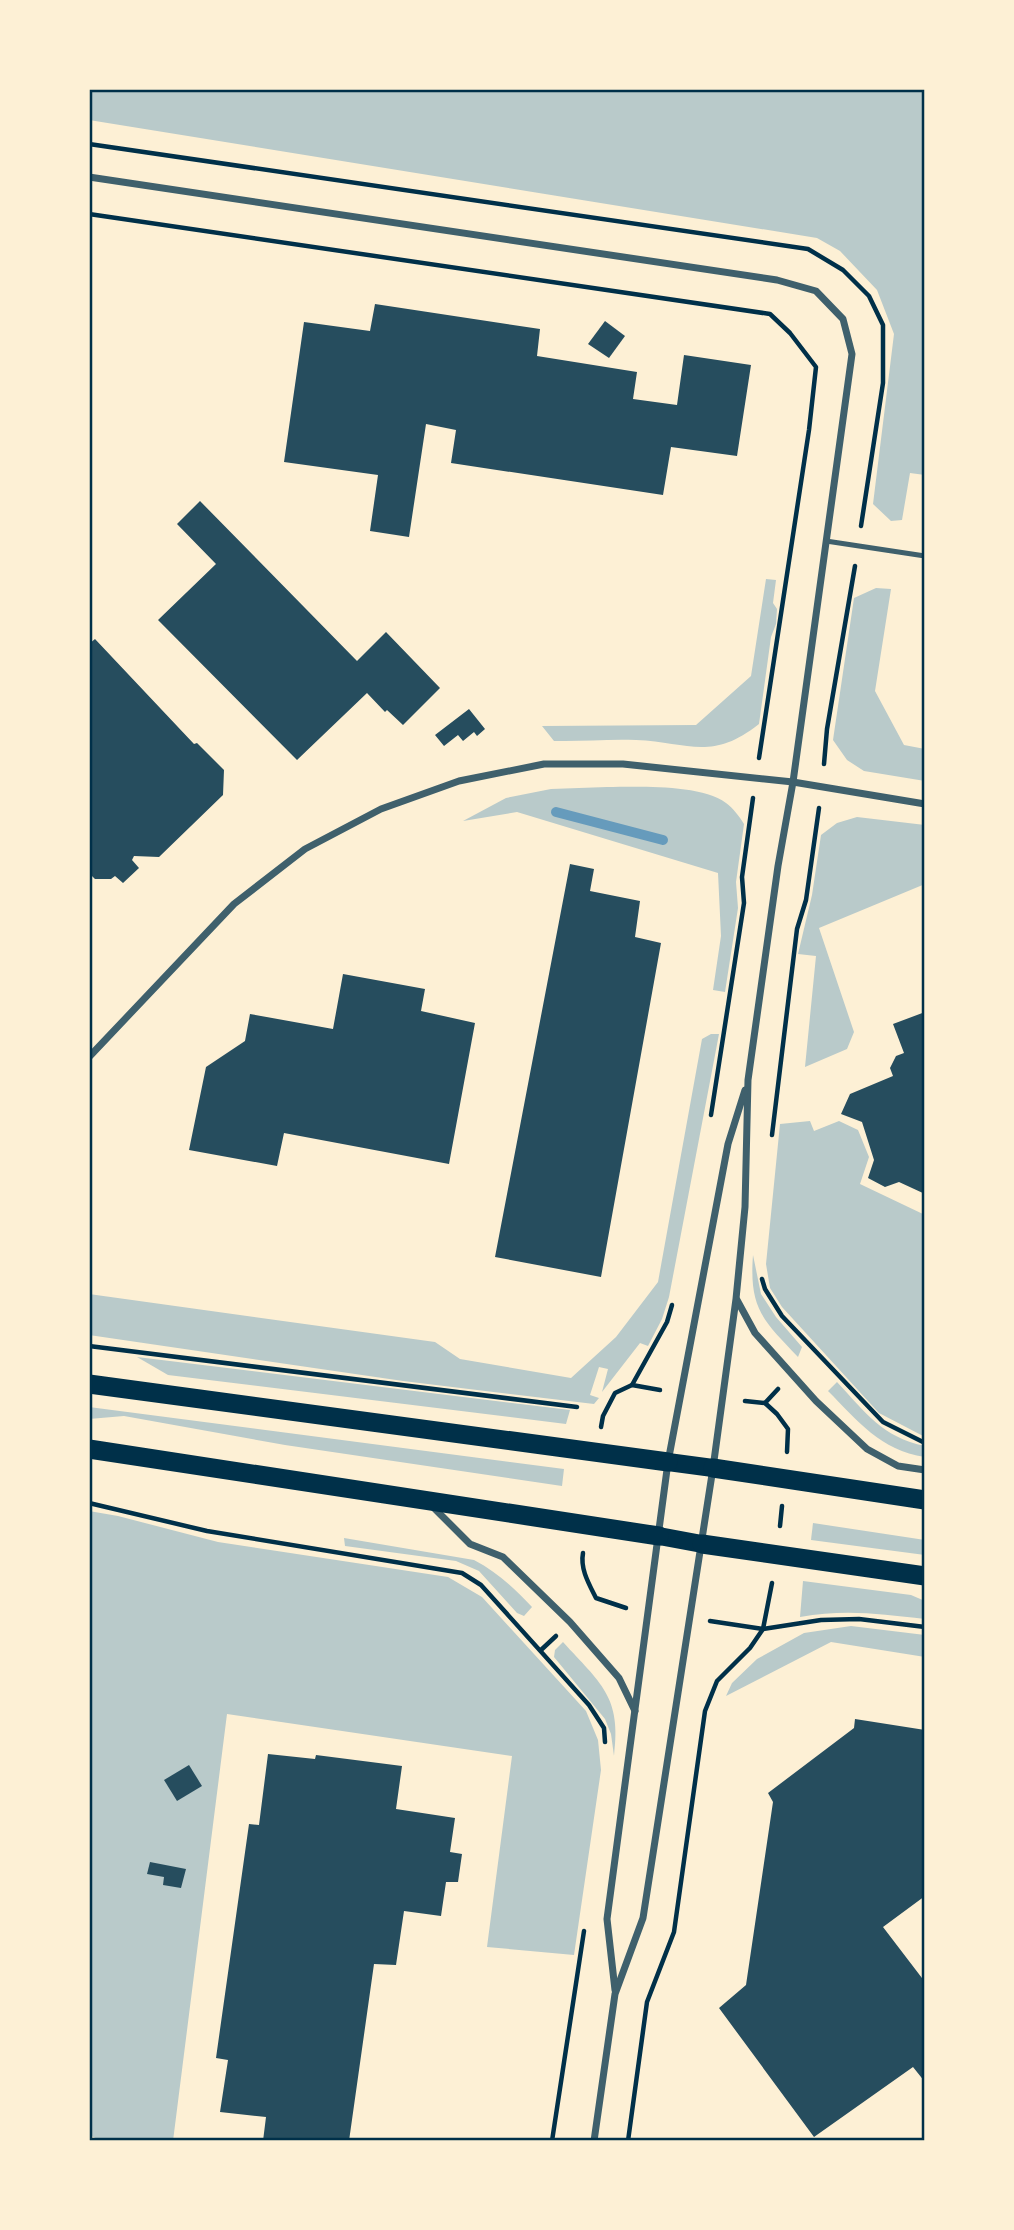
<svg xmlns="http://www.w3.org/2000/svg" width="1014" height="2230" viewBox="0 0 1014 2230" font-family="Rubik,sans-serif">
  <style>
    .green { fill: #b9caca }
    .lines { fill: none; stroke-linecap: round; stroke-linejoin: round }
    .stream { stroke: #669bbc; stroke-width: 10 }
    .building { fill: #264d5e }
    .path { stroke: #003049; stroke-width: 4.5 }
    .service { stroke: #3f606c; stroke-width: 5 }
    .minor { stroke: #3f606c; stroke-width: 7 }
    .primary { stroke: #003049; stroke-width: 18 }
    .trunk { stroke: #003049; stroke-width: 19 }
    .neatline { fill: none; stroke: #003049; stroke-width: 2.5 }
  </style>
  <rect width="100%" height="100%" fill="#fdf0d5"/>
  <!-- green -->
  <g class="green">
    <path d="M89 89H925V475L910 473 902 520 891 521 873 504 894 334 877 290 840 251 817 238 89 120Z"/>
    <path d="M766 579 776 580 773 603 777 609 776 624 771 637 759 724C711 762 688 742 636 740 612 739 588 741 565 741H554L542 726 696 725 751 676Z"/>
    <path d="M876 588 891 589 875 691 904 745 925 749V781L864 771 847 760 833 740 854 598Z"/>
    <path d="M607 787C639 787 700 784 726 803 733 808 739 816 744 824L736 882 738 908 725 992 713 990 721 936 718 873 517 812 463 821 506 798 551 789Z"/>
    <path d="M857 817 925 825V884L819 928 854 1032 847 1049 805 1067 816 956 798 954 812 895 821 835 837 823Z"/>
    <path d="M711 1034H719L669 1297 662 1319 648 1346 640 1343 602 1392 608 1369 599 1367 590 1395 599 1398 594 1404 403 1381 89 1335V1294L435 1342 460 1359 571 1378 616 1337 658 1282 702 1039Z"/>
    <path d="M810 1121 814 1131 839 1121 858 1130 869 1157 860 1184 925 1215V1437L879 1413 782 1307 770 1288 766 1264 780 1124Z"/>
    <path d="M753 1255 761 1294 776 1317 802 1347 798 1357C763 1320 749 1309 753 1255Z"/>
    <path d="M137 1357 570 1410 566 1424 168 1375Z"/>
    <path d="M837 1382C866 1413 882 1437 925 1446V1457C880 1450 858 1421 828 1391Z"/>
    <path d="M89 1407 564 1469 562 1486 285 1445 124 1416 89 1419Z"/>
    <path d="M89 1511 118 1516 218 1542 448 1577 482 1597 586 1711 598 1740 601 1770 574 1955 487 1947 512 1756 227 1714 173 2141H102L89 2135Z"/>
    <path d="M813 1523 925 1540V1555L811 1540Z"/>
    <path d="M344 1538 474 1560C497 1572 514 1588 532 1607L524 1616 517 1613 479 1571 456 1561 345 1546Z"/>
    <path d="M803 1581 911 1595 925 1601V1619C880 1614 845 1609 800 1617Z"/>
    <path d="M851 1626 925 1635V1657L831 1642 726 1696 732 1683 757 1659 804 1633Z"/>
    <path d="M563 1642C600 1683 622 1696 614 1756L611 1734 605 1719 554 1657 555 1650Z"/>
  </g>
  <g class="lines">
    <!-- stream -->
    <path class="stream" d="M556 812 663 840"/>
  </g>
  <!-- building -->
  <g class="building">
    <path d="M375 304 540 329 537 356 637 372 633 399 677 405 684 355 751 365 737 456 671 447 663 495 451 463 456 430 426 424 409 537 370 531 378 475 284 462 304 322 370 331Z"/>
    <path d="M605 321 625 336 609 358 588 344Z"/>
    <path d="M200 501 357 661 386 632 440 688 403 725 387 710 385 712 367 693 297 760 158 620 216 564 177 524Z"/>
    <path d="M95 639 194 744 197 743 224 770 223 795 159 857 134 856 132 860 139 868 123 883 115 876 111 879H95L89 873V644Z"/>
    <path d="M469 709 485 729 477 736 474 732 463 741 458 735 444 746 435 735Z"/>
    <path d="M570 864 594 869 590 891 640 901 635 937 661 943 601 1277 495 1257Z"/>
    <path d="M343 974 425 989 421 1011 475 1023 449 1164 284 1133 277 1166 189 1150 206 1067 245 1041 250 1014 333 1029Z"/>
    <path d="M925 1012V1194L899 1182 885 1187 868 1178 874 1160 862 1122 841 1114 850 1094 893 1076 890 1068 896 1056 904 1053 893 1024Z"/>
    <path d="M855 1719 925 1730V1896L883 1927 925 1982V2082L913 2067 814 2137 719 2008 746 1985 773 1802 768 1793 854 1728Z"/>
    <path d="M268 1754 315 1759 316 1755 402 1766 396 1809 455 1818 450 1852 462 1854 458 1882H446L441 1916 404 1911 396 1965 374 1964 349 2141H263L266 2117 220 2112 228 2060 216 2058 249 1824 259 1825Z"/>
    <path d="M189 1765 202 1786 177 1801 164 1780Z"/>
    <path d="M150 1862 186 1869 181 1888 163 1885 164 1877 147 1874Z"/>
  </g>
  <g class="lines">
    <!-- path -->
    <g class="path">
      <path d="M89 144 808 249 843 270 869 296 883 325V383L861 526"/>
      <path d="M89 214 770 314 790 333 816 367 809 430 759 758"/>
      <path d="M824 764 827 729 855 566"/>
      <path d="M711 1115 744 903 742 877 753 798"/>
      <path d="M772 1135 797 929 806 900 819 808"/>
      <path d="M762 1279 765 1289 782 1316 883 1422 925 1443"/>
      <path d="M89 1346 577 1407"/>
      <path d="M632 1385 660 1390"/>
      <path d="M745 1401 765 1403 777 1414 788 1429 787 1452"/>
      <path d="M765 1403 778 1389"/>
      <path d="M601 1427 603 1416 615 1393 632 1385 667 1322 672 1305"/>
      <path d="M89 1503 207 1531 462 1573 481 1585 589 1705 604 1728 605 1742"/>
      <path d="M780 1526 782 1506"/>
      <path d="M583 1553C580 1569 589 1584 596 1598L626 1608"/>
      <path d="M710 1621 763 1629 821 1620 859 1619 925 1627"/>
      <path d="M541 1650 556 1636"/>
      <path d="M552 2141 584 1931"/>
      <path d="M628 2141 647 2002 674 1932 705 1711 717 1681 750 1648 763 1629 772 1583"/>
    </g>
    <!-- service -->
    <path class="service" d="M826 541 925 556"/>
    <!-- minor -->
    <g class="minor">
      <path d="M89 177 777 280 816 291 843 319 852 354 793 782 778 866 748 1080 745 1207 736 1299 713 1468 643 1918 615 1994 594 2141"/>
      <path d="M89 1057 234 904 305 849 381 809 459 781 544 764H623L793 782 925 804"/>
      <path d="M737 1300 755 1333 816 1401 867 1449 898 1466 925 1470"/>
      <path d="M433 1507 470 1544 503 1557 570 1622 619 1678 635 1711"/>
      <path d="M615 1990 607 1919 668 1462 728 1144 745 1090"/>
    </g>
    <!-- primary -->
    <g class="primary">
      <path d="M668 1462 713 1468"/>
      <path d="M659 1536 702 1544"/>
    </g>
    <!-- trunk -->
    <g class="trunk">
      <path d="M89 1384 668 1462"/>
      <path d="M89 1449 659 1536"/>
      <path d="M713 1468 925 1500"/>
      <path d="M702 1544 925 1576"/>
    </g>
  </g>
  <!-- border -->
  <rect width="1014" height="2230" fill="none" stroke="#fdf0d5" stroke-width="182"/>
  <rect x="91" y="91" width="832" height="2048" class="neatline"/>
</svg>
